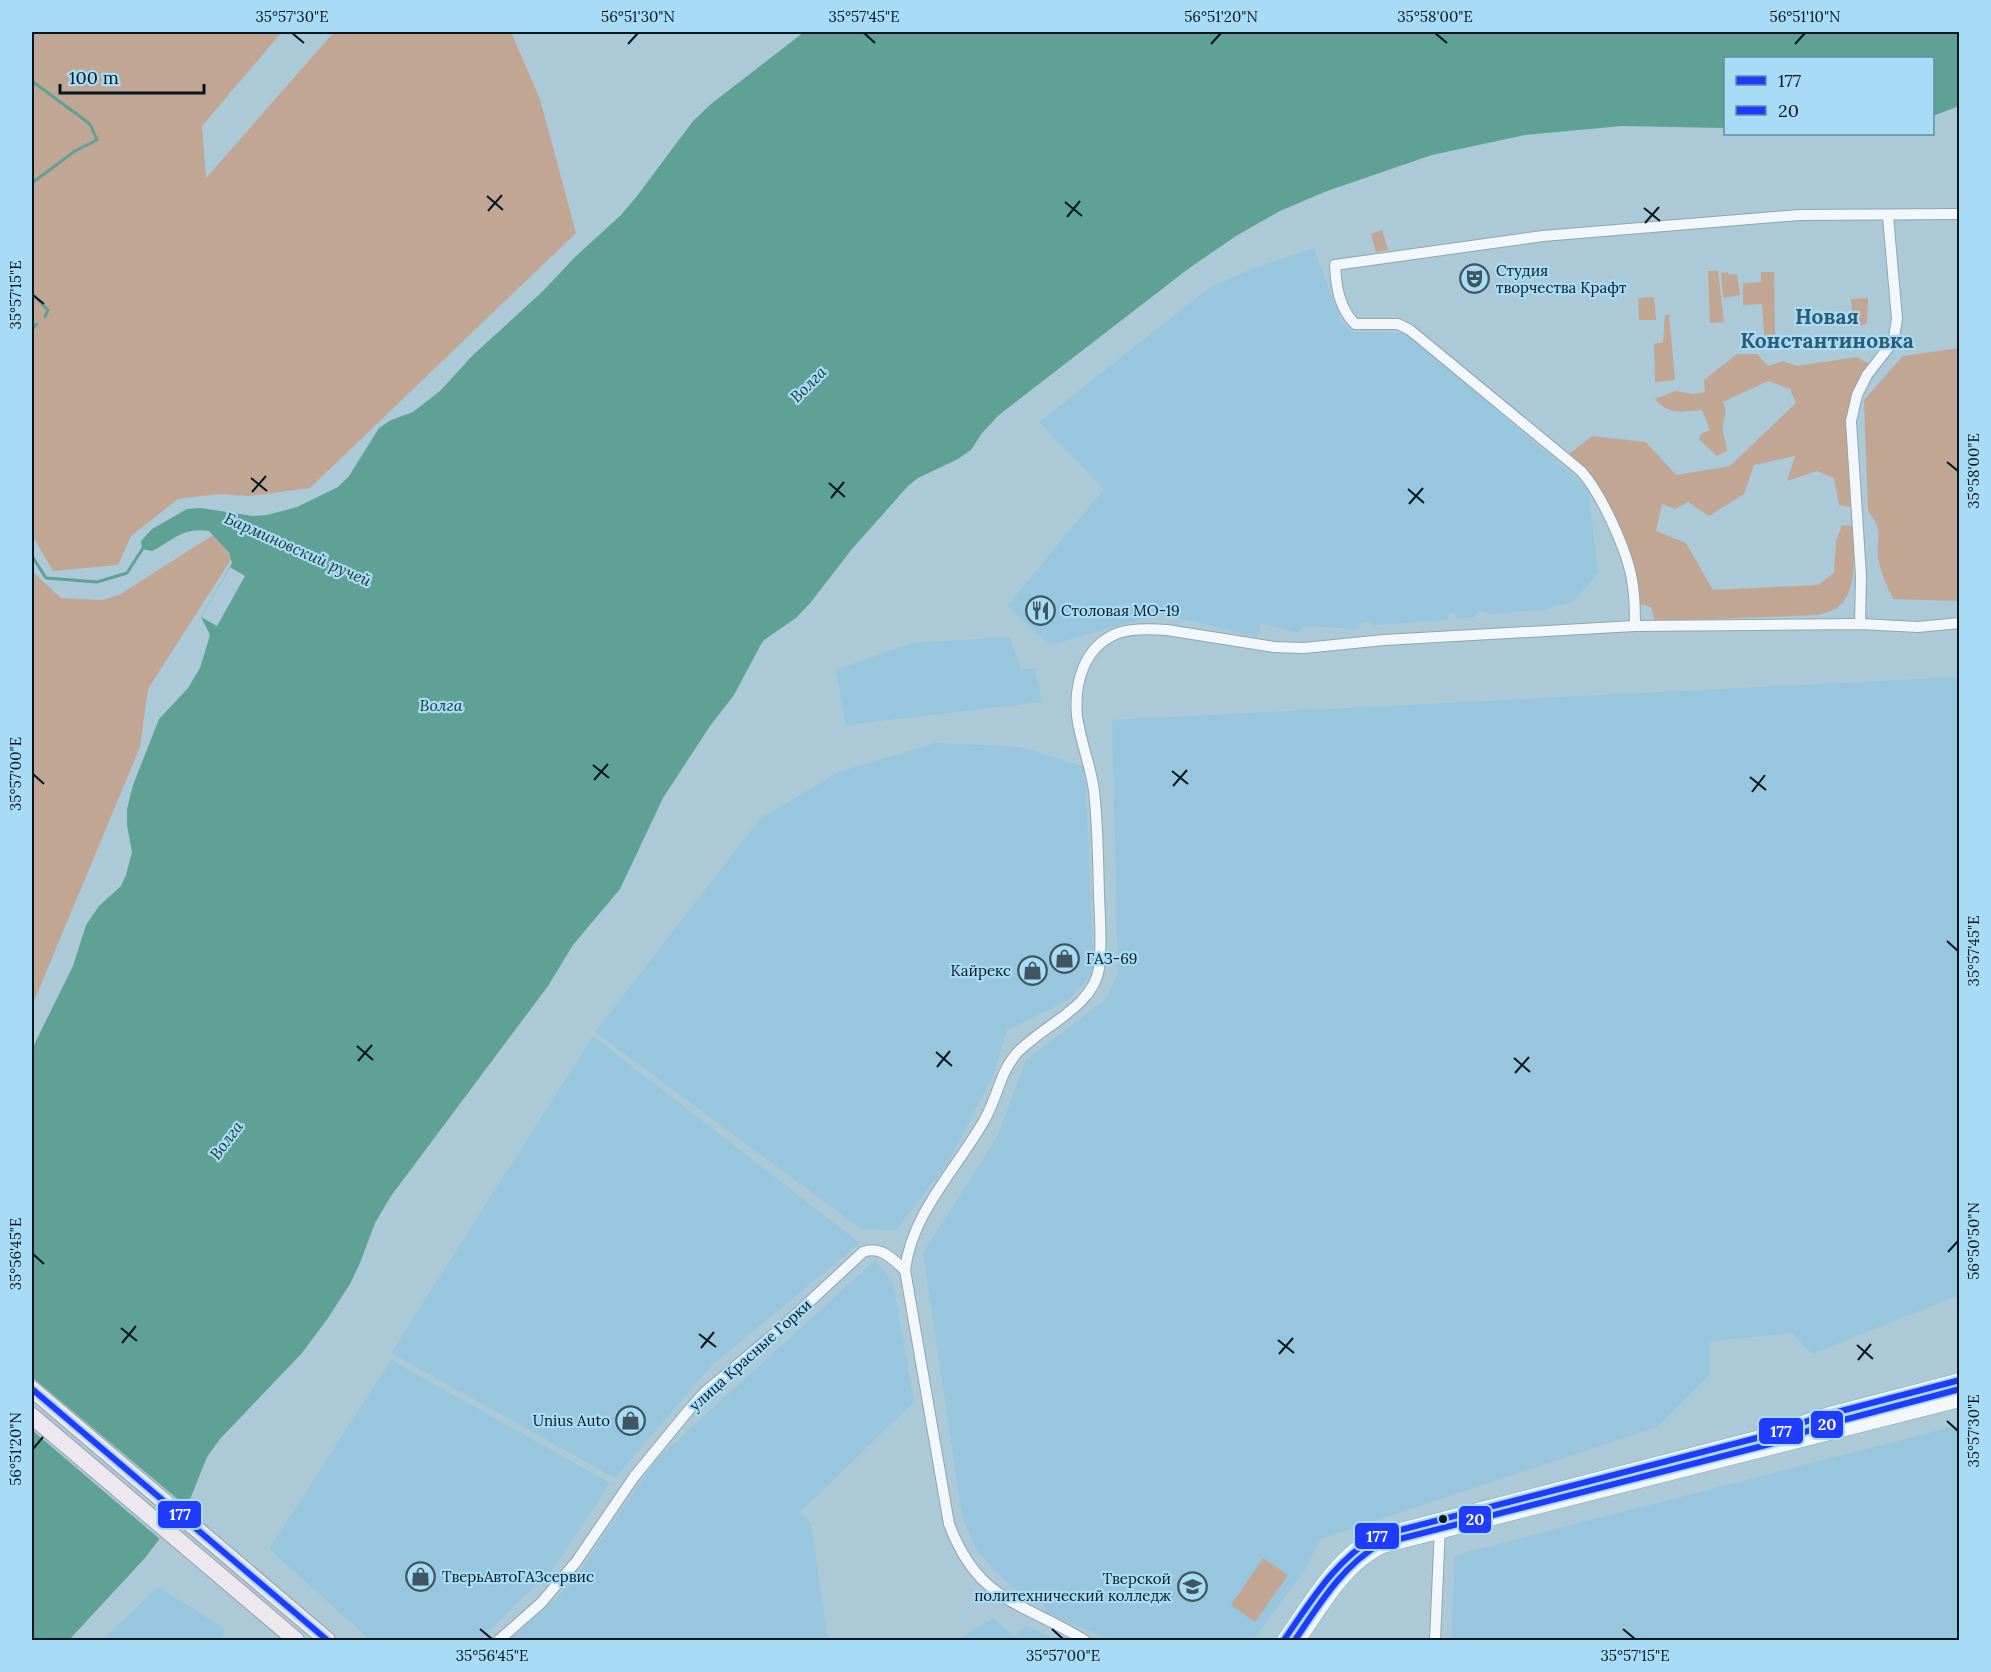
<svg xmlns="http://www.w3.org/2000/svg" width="1991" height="1672" viewBox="0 0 1991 1672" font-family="Lora,serif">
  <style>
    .built { fill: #98c6de }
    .green { fill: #c2a694 }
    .water { fill: #5fa295 }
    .pier { fill: #acc9d8 }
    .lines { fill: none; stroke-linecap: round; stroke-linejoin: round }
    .stream { stroke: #5fa295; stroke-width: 3 }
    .minor-casing { stroke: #8fa6b1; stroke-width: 12 }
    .tertiary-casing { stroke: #8fa6b1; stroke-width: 15 }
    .primary-casing { stroke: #9e9fad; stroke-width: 18 }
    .minor { stroke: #f3f7f9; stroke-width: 10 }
    .tertiary { stroke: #f3f7f9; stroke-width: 14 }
    .primary { stroke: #ece8ee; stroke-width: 16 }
    .bus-1-casing { stroke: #a8dcf6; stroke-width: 10 }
    .bus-2-casing { stroke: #a8dcf6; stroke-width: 10 }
    .bus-1 { stroke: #1f3bff; stroke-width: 6 }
    .bus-2 { stroke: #1f3bff; stroke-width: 6 }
    .ticks { fill: none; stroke: #041720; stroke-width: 2 }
    .bus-dot { fill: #041720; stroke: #a8dcf6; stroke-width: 2 }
    .labels { text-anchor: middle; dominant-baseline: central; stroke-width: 4.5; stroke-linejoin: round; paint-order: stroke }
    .poi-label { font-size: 15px; fill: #041720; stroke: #a8dcf6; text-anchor: start }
    .street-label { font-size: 15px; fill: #041720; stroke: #a8dcf6 }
    .water-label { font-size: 16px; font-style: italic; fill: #1a342b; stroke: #a8dcf6 }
    .district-label { font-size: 21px; font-weight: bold; fill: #2b5c73; stroke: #a8dcf6 }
    .line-badge { stroke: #a8dcf6; stroke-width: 2 }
    .badge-label { font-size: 16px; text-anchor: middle; font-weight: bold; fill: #fff }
    .neatline { fill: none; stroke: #041720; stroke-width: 2 }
    .ticks-label { font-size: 15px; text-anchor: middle; fill: #041720 }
  </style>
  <rect width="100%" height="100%" fill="#acc9d8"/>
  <!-- built -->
  <g class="built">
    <path d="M1314 248 1342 323 1352 332 1404 333 1409 336 1588 488 1598 573 1573 602 1546 609 1490 614 1478 610 1475 617 1457 618 1454 613 1448 614V620L1375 625 1363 621 1357 629 1304 626 1297 633 1261 623 1257 637 1160 614 1050 645 1007 606 1104 489 1039 422 1209 288 1259 266Z"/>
    <path d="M1010 637 1021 670 1035 668 1042 702 846 725 836 670 912 643Z"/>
    <path d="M1959 677V1295L1812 1354 1792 1333 1711 1341 1709 1375 1657 1427 1320 1539 1304 1571 1253 1640H1111L1046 1612 1043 1603 1035 1605 1002 1578 977 1551 962 1516 923 1253 997 1137 1026 1060 1105 1000 1118 973 1112 720Z"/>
    <path d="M935 743 1021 747 1085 767 1094 972 1067 1001 1007 1030 993 1076 948 1163 896 1230 861 1229 595 1032 760 819 839 772Z"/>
    <path d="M593 1036 860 1243 712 1365 615 1478 391 1353Z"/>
    <path d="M875 1260 893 1283 914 1402 800 1512 811 1523 828 1640H510L570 1585 656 1460Z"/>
    <path d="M391 1360 610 1483 555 1566 480 1640H370L269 1549Z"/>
    <path d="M1959 1425V1640H1451L1455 1555Z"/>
    <path d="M158 1587 224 1628 222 1640H103Z"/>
    <path d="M993 1618 1015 1637 1025 1626 1059 1640H957Z"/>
  </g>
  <!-- green -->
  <g class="green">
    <path d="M32 32H282L202 126 206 178 334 32H511L540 99 576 233 310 488 250 496 218 494 178 499 131 536 118 565 53 571 32 535Z"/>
    <path d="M1382 230 1388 250 1376 252 1371 234Z"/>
    <path d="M1708 271H1718L1724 322 1710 323Z"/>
    <path d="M1728 272 1729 275 1737 274 1740 295 1723 298 1721 273Z"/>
    <path d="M1761 272H1774L1775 331 1778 350 1765 345 1762 304 1743 305V283L1761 282Z"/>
    <path d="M1654 297 1656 320H1639L1638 298Z"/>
    <path d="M1868 298 1867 324 1853 326 1851 299Z"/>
    <path d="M1669 314 1675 380 1655 382 1654 344 1663 342 1665 315Z"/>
    <path d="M1959 348V601L1893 599C1887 586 1880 571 1878 557 1876 532 1885 534 1868 511L1864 400 1903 356Z"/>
    <path d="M1737 354H1757L1768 366 1783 361 1797 366 1857 357 1871 365 1846 420 1851 507 1839 505 1834 478 1817 471 1787 481 1795 456 1754 465 1744 494 1709 516 1688 502 1675 509 1662 504 1656 531 1686 543 1713 590 1818 585 1834 573 1836 541 1842 525 1852 526C1853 551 1860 594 1835 609 1830 612 1823 613 1818 615L1655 621 1651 607 1640 604 1636 577 1622 538 1568 455 1592 436 1646 442 1676 475 1730 466 1796 403 1790 389 1768 381 1723 402C1728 415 1724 414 1723 426 1722 433 1727 443 1727 451L1717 456 1699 439 1701 434 1710 430 1702 410C1682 411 1669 416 1655 399L1676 391 1693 394 1705 392 1704 380Z"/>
    <path d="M213 535 232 558 148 689 140 747 32 1006V571L61 598 102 600 119 595Z"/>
    <path d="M1263 1558 1288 1575 1255 1622 1231 1605Z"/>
  </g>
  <!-- water -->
  <path class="water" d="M804 32H1959V106L1933 116 1932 58H1726L1725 128 1622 126 1525 135 1432 155 1327 191 1280 211 1236 236 1188 269 999 415 982 433 971 450 958 459 918 478 908 486 852 549 811 602 796 618 764 640 760 646 734 695 710 726 663 798 620 889 573 945 548 986 391 1196 375 1223 360 1263 350 1284 328 1318 302 1353 220 1439 207 1457 191 1497 145 1558 69 1640H32V1049L73 966 86 925 99 906 121 886 126 875 132 852 127 825V809L133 785 159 719 188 688 200 668 210 635 201 617 232 563 229 553 209 531C182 527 173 541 152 551L142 549 141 541 152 529 187 509 201 508 253 516 267 515 297 507 338 487 349 476 379 428 391 420 413 412 440 391 473 355 543 291 575 257 621 215 637 196 693 121 711 104Z"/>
  <!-- pier -->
  <g class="pier">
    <path d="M230 567 245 576 217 626 201 617Z"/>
    <path d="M32 1377 187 1507 162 1541 32 1430Z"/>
  </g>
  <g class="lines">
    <!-- stream -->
    <g class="stream">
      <path d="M32 81 90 124 97 140 75 151 32 183"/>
      <path d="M32 294 48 310 45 317"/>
      <path d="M32 329 37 324"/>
      <path d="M32 556 46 578 97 582 127 573 143 548"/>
    </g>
    <defs>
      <g id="minor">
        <path d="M1860 624 1861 576 1851 421 1857 395 1867 375 1888 348 1894 337 1897 319 1888 216"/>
        <path d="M1635 626C1635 610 1635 595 1632 580 1627 550 1601 493 1581 471L1410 330 1398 324H1355C1339 308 1336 286 1335 265L1543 236 1799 215 1960 214"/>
        <path d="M499 1640 541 1603 576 1562 634 1477 688 1411 705 1392 780 1329 863 1252C881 1245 892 1259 905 1270"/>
        <path d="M1084 1640C1021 1601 979 1603 949 1524L905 1270C912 1212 957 1169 985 1119 997 1098 1000 1073 1016 1054 1040 1027 1094 1007 1099 968 1102 944 1100 919 1099 896 1098 861 1098 826 1094 791 1091 766 1080 741 1077 716 1074 683 1084 646 1118 633 1133 628 1152 629 1167 630L1274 647 1304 648 1384 640 1635 626 1860 624 1918 627 1960 623"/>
        <path d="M1435 1640 1440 1527"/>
      </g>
      <g id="tertiary">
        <path d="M1284 1640C1309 1605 1337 1554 1377 1536L1776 1433 1818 1417 1960 1380"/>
        <path d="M1298 1640C1322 1607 1344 1564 1383 1546L1960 1400"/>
      </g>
      <g id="primary">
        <path d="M32 1389 327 1640"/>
        <path d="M32 1416 296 1640"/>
      </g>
    </defs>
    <!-- minor casing -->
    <use href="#minor" class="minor-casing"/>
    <!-- tertiary casing -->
    <use href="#tertiary" class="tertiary-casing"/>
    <!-- primary casing -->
    <use href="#primary" class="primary-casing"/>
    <!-- minor -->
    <use href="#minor" class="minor"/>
    <!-- tertiary -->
    <use href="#tertiary" class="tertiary"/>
    <!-- primary -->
    <use href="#primary" class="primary"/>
    <defs>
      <g id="bus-1">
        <path d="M32 1389 327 1640"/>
        <path d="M1284 1640C1311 1601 1335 1560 1377 1536L1776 1433 1818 1417 1960 1380"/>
      </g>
      <path id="bus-2" d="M1295 1640C1319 1605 1342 1566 1380 1544L1778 1442 1821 1426 1960 1389"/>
    </defs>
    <!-- bus-1 casing -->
    <use href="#bus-1" class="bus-1-casing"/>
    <!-- bus-2 casing -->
    <use href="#bus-2" class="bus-2-casing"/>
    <!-- bus-1 -->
    <use href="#bus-1" class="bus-1"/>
    <!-- bus-2 -->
    <use href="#bus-2" class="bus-2"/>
  </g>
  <!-- ticks -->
  <path class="ticks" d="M292 33 304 43M864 33 875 43M1435 33 1447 43M628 44 638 33M1211 44 1221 33M1795 44 1805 33M487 196 503 210M1065 202 1082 216M1644 208 1660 221M488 211 502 195M1067 217 1080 201M1645 223 1659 207M33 295 44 304M1947 462 1958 471M251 478 267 491M829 483 845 497M1408 489 1424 503M252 492 266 476M831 498 844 482M1409 504 1423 488M593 765 609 778M1172 771 1188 784M33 774 44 784M1750 777 1766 790M594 780 608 764M1173 786 1187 770M1752 792 1765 775M1947 941 1958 951M357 1046 373 1060M936 1052 952 1066M1514 1058 1530 1072M358 1061 372 1045M937 1067 950 1051M1515 1073 1529 1057M1948 1252 1958 1241M33 1254 44 1264M121 1328 137 1341M699 1334 716 1347M1278 1340 1294 1353M122 1343 136 1326M1857 1345 1873 1359M701 1348 714 1332M1279 1354 1293 1338M1858 1360 1871 1344M1947 1421 1958 1431M33 1449 43 1437M480 1629 492 1639M1052 1629 1063 1639M1623 1629 1635 1639"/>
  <!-- icons -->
  <defs>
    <symbol id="theatre-ring" viewBox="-11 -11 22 22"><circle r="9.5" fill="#a8dcf6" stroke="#3f5560" stroke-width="1.5"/><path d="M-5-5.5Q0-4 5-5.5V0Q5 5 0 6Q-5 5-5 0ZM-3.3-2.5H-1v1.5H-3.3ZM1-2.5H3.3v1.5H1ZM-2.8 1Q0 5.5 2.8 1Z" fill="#3f5560"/></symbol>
    <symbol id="restaurant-ring" viewBox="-11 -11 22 22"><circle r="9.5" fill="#a8dcf6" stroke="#3f5560" stroke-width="1.5"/><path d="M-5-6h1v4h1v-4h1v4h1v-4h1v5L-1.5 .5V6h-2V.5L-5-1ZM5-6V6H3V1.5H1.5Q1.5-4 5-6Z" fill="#3f5560"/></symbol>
    <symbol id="shop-ring" viewBox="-11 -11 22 22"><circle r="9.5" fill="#a8dcf6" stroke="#3f5560" stroke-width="1.5"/><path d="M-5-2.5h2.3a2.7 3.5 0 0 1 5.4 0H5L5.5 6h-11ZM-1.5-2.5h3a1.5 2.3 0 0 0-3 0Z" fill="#3f5560"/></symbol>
    <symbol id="university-ring" viewBox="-11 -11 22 22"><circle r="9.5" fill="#a8dcf6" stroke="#3f5560" stroke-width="1.5"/><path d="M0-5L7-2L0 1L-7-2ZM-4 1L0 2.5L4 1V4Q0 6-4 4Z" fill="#3f5560"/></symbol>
  </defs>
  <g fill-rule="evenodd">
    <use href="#theatre-ring" x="1458" y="262" width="33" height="33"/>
    <use href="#restaurant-ring" x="1024" y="594" width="33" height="33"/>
    <use href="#shop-ring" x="1048" y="942" width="33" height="33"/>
    <use href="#shop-ring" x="1016" y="954" width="33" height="33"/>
    <use href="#shop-ring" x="614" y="1404" width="33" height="33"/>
    <use href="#shop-ring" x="404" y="1560" width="33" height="33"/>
    <use href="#university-ring" x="1176" y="1570" width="33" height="33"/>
  </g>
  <!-- markers -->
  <circle class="bus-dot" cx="1443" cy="1519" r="5"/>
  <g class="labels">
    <!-- poi labels -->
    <g class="poi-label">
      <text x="1496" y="270">Студия<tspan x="1496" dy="17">творчества Крафт</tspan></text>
      <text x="1061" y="610">Столовая МО-19</text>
      <text x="1086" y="958">ГАЗ-69</text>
      <text x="1011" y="970" text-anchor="end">Кайрекс</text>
      <text x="610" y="1420" text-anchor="end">Unius Auto</text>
      <text x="442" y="1576">ТверьАвтоГАЗсервис</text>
      <text x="1171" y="1578" text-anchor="end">Тверской<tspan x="1171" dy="17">политехнический колледж</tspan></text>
    </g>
    <!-- street labels -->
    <g class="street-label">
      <text transform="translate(750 1355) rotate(-42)">улица Красные Горки</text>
    </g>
    <!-- water labels -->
    <g class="water-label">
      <text transform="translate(808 384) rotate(-45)">Волга</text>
      <text transform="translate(298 549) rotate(24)">Барминовский ручей</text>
      <text x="441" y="705">Волга</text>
      <text transform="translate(226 1140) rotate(-53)">Волга</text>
    </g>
    <!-- district labels -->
    <g class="district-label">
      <text x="1827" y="316">Новая<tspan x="1827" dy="24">Константиновка</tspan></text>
    </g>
  </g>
  <g class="line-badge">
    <rect x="1810" y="1410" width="34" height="29" rx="6" fill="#1f3bff"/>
    <rect x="1758" y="1417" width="46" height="28" rx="6" fill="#1f3bff"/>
    <rect x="157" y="1500" width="45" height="29" rx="6" fill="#1f3bff"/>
    <rect x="1458" y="1505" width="34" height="29" rx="6" fill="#1f3bff"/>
    <rect x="1354" y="1522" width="46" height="28" rx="6" fill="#1f3bff"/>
  </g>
  <g class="badge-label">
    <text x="1827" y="1430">20</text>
    <text x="1781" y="1437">177</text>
    <text x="180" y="1520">177</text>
    <text x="1475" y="1525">20</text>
    <text x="1377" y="1542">177</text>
  </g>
  <!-- border -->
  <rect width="1991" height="1672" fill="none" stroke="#a8dcf6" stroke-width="66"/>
  <!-- legend -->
  <rect x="1724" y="57" width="210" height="78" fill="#a8dcf6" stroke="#668da0" stroke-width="1.5"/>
  <rect x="1736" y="76" width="30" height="9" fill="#1f3bff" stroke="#668da0" stroke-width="1.5"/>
  <text x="1778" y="87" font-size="18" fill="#041720">177</text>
  <rect x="1736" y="106" width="30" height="9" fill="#1f3bff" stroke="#668da0" stroke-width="1.5"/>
  <text x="1778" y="117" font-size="18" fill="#041720">20</text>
  <!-- scale -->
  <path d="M60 84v9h144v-9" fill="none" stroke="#041720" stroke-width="3"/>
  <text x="69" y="84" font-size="18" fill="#041720" stroke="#a8dcf6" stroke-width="4.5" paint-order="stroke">100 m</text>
  <rect x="33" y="33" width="1925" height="1606" class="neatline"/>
  <g class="ticks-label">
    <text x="292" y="22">35°57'30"E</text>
    <text x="638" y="22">56°51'30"N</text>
    <text x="864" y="22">35°57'45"E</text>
    <text x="1221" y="22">56°51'20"N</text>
    <text x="1435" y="22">35°58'00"E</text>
    <text x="1805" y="22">56°51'10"N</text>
    <text transform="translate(16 295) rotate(-90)" y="5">35°57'15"E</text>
    <text transform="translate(1974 471) rotate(-90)" y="5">35°58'00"E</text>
    <text transform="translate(16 774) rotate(-90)" y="5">35°57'00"E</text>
    <text transform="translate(1974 951) rotate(-90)" y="5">35°57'45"E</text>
    <text transform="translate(1974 1241) rotate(-90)" y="5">56°50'50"N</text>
    <text transform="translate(16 1254) rotate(-90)" y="5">35°56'45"E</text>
    <text transform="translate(1974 1431) rotate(-90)" y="5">35°57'30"E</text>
    <text transform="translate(16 1449) rotate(-90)" y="5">56°51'20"N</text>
    <text x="492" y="1661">35°56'45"E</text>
    <text x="1063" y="1661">35°57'00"E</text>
    <text x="1635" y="1661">35°57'15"E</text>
  </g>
</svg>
